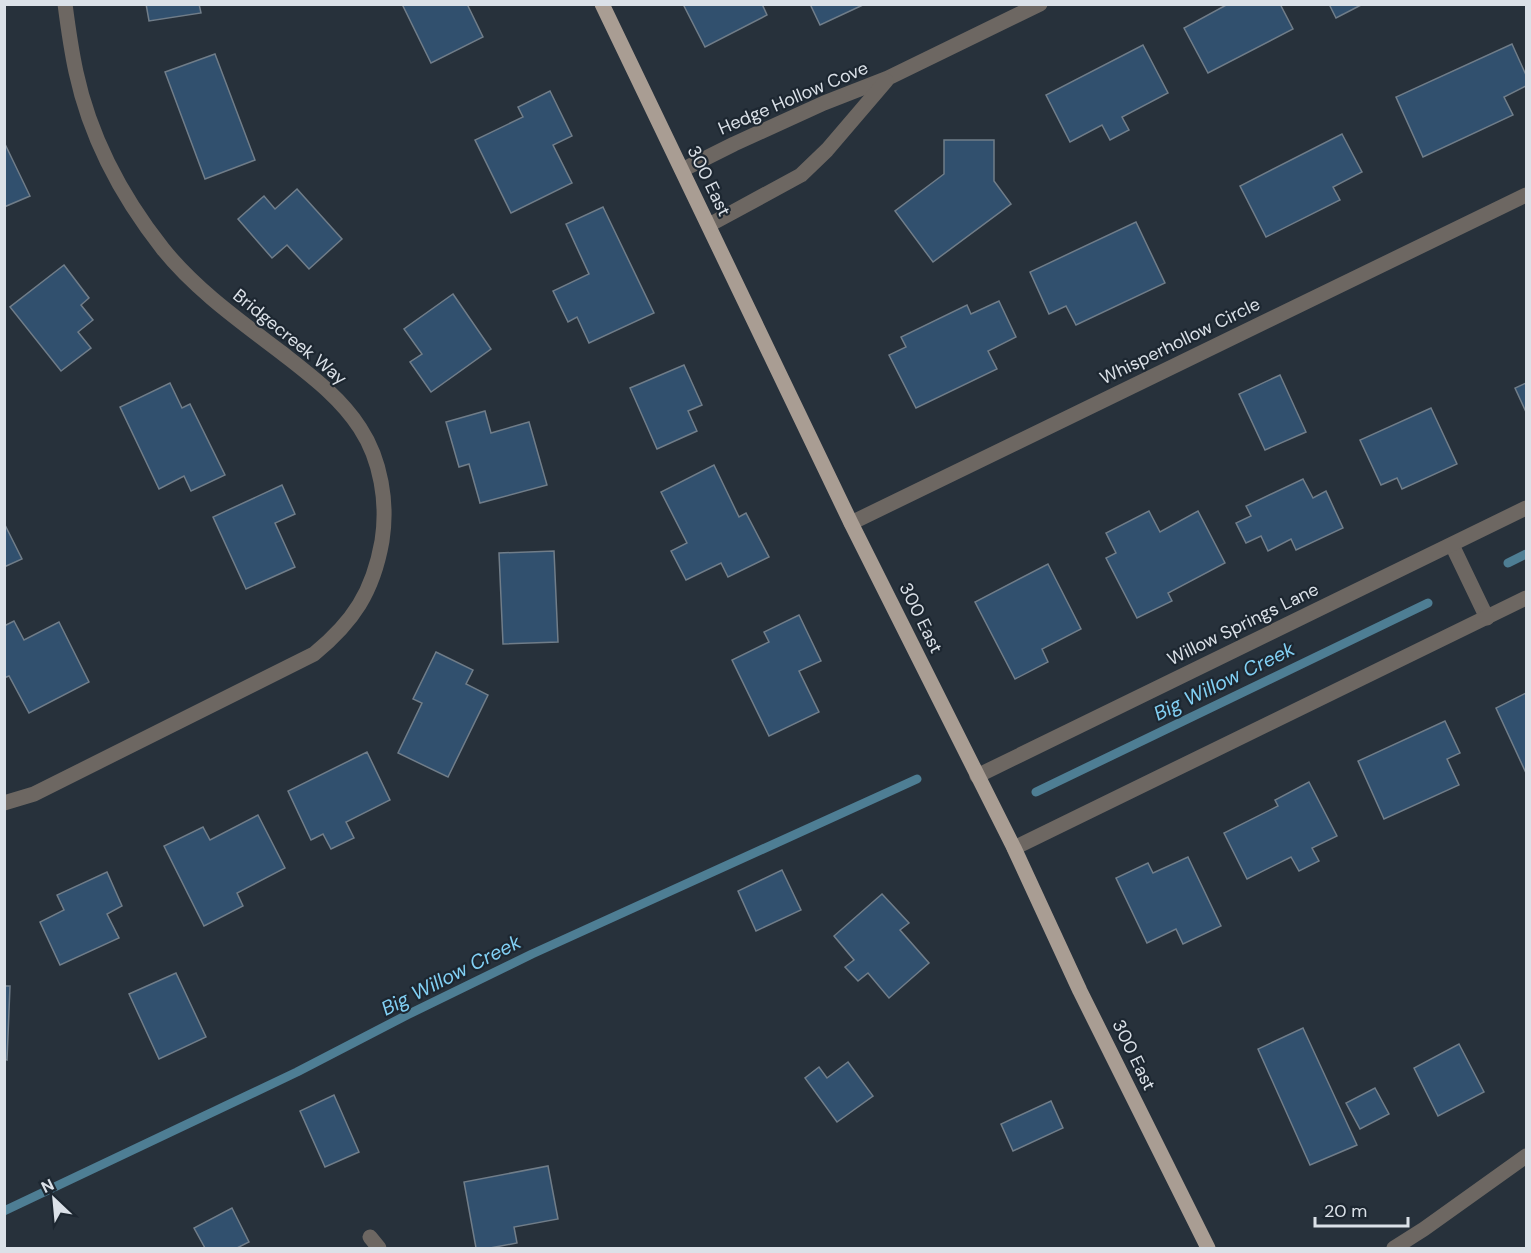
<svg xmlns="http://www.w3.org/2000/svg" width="1531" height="1253" viewBox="0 0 1531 1253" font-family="'DM Sans',sans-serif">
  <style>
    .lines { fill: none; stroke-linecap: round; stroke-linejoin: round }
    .stream { stroke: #4e7e94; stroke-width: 9 }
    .building { fill: #31506e; stroke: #707d89; stroke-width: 1.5 }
    .minor { stroke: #6d6762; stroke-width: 15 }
    .major { stroke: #a99d93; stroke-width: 15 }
    .labels { text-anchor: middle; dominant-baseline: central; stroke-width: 4.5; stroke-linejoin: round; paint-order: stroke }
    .street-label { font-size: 18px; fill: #dbe1e8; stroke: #1d2731 }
    .water-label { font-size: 20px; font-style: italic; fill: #82d0f4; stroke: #1d2731 }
  </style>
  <rect width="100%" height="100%" fill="#27313b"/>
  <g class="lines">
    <!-- stream -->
    <g class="stream">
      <path d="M1508 563 1526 554"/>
      <path d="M1036 792 1428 603"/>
      <path d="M4 1211 297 1072 407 1015 532 954 917 779"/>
    </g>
  </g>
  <!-- building -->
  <g class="building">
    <path d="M146 4H199L201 13 149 21Z"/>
    <path d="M402 4H467L483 37 431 63Z"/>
    <path d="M683 4H762L767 15 705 47Z"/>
    <path d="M810 4H865L820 25Z"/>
    <path d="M1228 4H1280L1293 29 1208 73 1184 28Z"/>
    <path d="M1329 4H1363L1336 18Z"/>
    <path d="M1512 44 1526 75V86L1504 97 1513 115 1423 157 1396 97Z"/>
    <path d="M1143 45 1168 93 1122 117 1129 130 1110 140 1102 125 1070 142 1046 95Z"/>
    <path d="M215 54 255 160 205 179 165 72Z"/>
    <path d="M550 91 572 136 553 145 572 183 511 213 475 140 523 117 518 107Z"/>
    <path d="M1342 134 1362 172 1333 187 1340 200 1266 237 1240 186Z"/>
    <path d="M944 140H994V181L1011 204 933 262 895 211 944 174Z"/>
    <path d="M4 142 30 196 4 207Z"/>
    <path d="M297 189 342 239 309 269 287 245 272 258 238 219 264 196 275 209Z"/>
    <path d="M603 207 654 313 589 343 577 317 568 322 553 291 589 274 566 224Z"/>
    <path d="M1136 222 1165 283 1076 325 1066 306 1049 314 1030 272Z"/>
    <path d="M64 265 89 298 81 305 93 320 78 332 91 348 61 371 10 307Z"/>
    <path d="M453 294 491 349 431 392 410 362 422 354 404 329Z"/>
    <path d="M999 301 1016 337 988 351 997 369 916 408 889 355 906 347 901 337 967 305 971 314Z"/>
    <path d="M684 365 702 405 688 411 697 431 657 449 630 388Z"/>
    <path d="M1280 375 1306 432 1265 450 1239 394Z"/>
    <path d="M170 383 182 408 190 404 225 475 191 491 184 476 159 489 120 407Z"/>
    <path d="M1526 383V412L1515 388Z"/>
    <path d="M1431 408 1457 464 1402 489 1397 478 1381 485 1360 440Z"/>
    <path d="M485 411 491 433 529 422 547 485 480 503 469 464 459 467 446 422Z"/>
    <path d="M714 465 739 517 746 513 769 557 728 577 721 563 686 580 671 551 687 543 661 492Z"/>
    <path d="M1303 479 1313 498 1326 491 1343 528 1296 550 1291 539 1268 551 1261 536 1246 543 1236 523 1251 516 1246 506Z"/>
    <path d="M282 485 295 514 275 523 295 567 246 589 213 517Z"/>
    <path d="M1149 511 1160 532 1198 511 1225 563 1168 593 1172 601 1137 618 1106 558 1116 553 1106 533Z"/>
    <path d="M4 523 22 559 4 567Z"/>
    <path d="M554 551 558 642 503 644 499 553Z"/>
    <path d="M1048 564 1081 629 1042 649 1048 662 1015 679 975 602Z"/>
    <path d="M799 615 821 661 799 671 819 712 769 736 732 660 769 642 764 632Z"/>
    <path d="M14 621 24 640 59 622 89 682 29 713 9 676 4 678V626Z"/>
    <path d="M436 652 473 670 466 684 488 695 448 777 398 753 422 703 413 699Z"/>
    <path d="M1526 693V773L1496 708Z"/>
    <path d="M1445 721 1460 753 1447 759 1459 785 1384 819 1358 761Z"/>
    <path d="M367 752 390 800 346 822 354 838 331 849 323 834 311 840 288 791Z"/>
    <path d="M1309 782 1337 836 1312 848 1319 861 1299 871 1291 857 1247 879 1224 833 1278 806 1275 800Z"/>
    <path d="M258 815 285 868 237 893 243 906 204 926 164 846 203 827 210 840Z"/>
    <path d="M1188 857 1221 926 1183 944 1176 929 1147 943 1116 878 1148 863 1153 873Z"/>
    <path d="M782 870 801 910 756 931 738 891Z"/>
    <path d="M107 872 122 906 107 914 119 938 60 965 40 922 64 910 57 895Z"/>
    <path d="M882 894 909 923 900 930 929 963 889 998 868 973 858 981 845 967 854 960 834 936Z"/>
    <path d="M176 973 206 1037 159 1059 129 994Z"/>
    <path d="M4 986H10L7 1060 4 1059Z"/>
    <path d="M1303 1028 1357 1145 1310 1165 1258 1049Z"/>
    <path d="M1459 1044 1484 1092 1438 1116 1414 1068Z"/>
    <path d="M848 1062 873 1096 837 1122 805 1078 819 1067 827 1078Z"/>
    <path d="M1375 1088 1389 1114 1360 1129 1346 1103Z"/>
    <path d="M334 1095 359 1152 325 1167 300 1111Z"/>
    <path d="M1051 1101 1063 1128 1013 1151 1001 1124Z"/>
    <path d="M548 1166 558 1219 514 1227 517 1243 490 1248H476L464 1182Z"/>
    <path d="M232 1208 249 1242 237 1248H205L194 1228Z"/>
  </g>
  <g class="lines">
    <!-- minor -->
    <g class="minor">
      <path d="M682 170 734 144 824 103 888 78 1040 4"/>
      <path d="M709 225 801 175 827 150 886 81"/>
      <path d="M851 523 1526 195"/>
      <path d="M1452 545 1487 618"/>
      <path d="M977 776 1526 508"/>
      <path d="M4 803 34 794 314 654C353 622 373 592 382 541 388 503 381 460 360 428 340 397 310 375 282 353 240 321 196 290 163 249 122 197 90 137 76 72 71 49 68 27 65 4"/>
      <path d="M1014 848 1526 598"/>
      <path d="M370 1237 379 1248"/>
      <path d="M1394 1248 1424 1229 1526 1156"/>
    </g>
    <!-- major -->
    <path class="major" d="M602 4 851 523 1014 848 1080 991 1208 1248"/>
  </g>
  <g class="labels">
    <!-- street labels -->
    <g class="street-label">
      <text transform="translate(793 98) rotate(-23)">Hedge Hollow Cove</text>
      <text transform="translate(709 181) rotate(64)">300 East</text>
      <text transform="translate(290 337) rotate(39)">Bridgecreek Way</text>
      <text transform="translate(1180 341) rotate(-26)">Whisperhollow Circle</text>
      <text transform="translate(921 618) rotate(64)">300 East</text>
      <text transform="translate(1243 624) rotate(-26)">Willow Springs Lane</text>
      <text transform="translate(1134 1055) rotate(64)">300 East</text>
    </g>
    <!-- water labels -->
    <g class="water-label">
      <text transform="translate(1224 681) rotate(-26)">Big Willow Creek</text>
      <text transform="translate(451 975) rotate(-27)">Big Willow Creek</text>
    </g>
  </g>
  <!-- border -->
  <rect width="1531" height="1253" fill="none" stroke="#dbe1e8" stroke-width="12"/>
  <!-- north arrow -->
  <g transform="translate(54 1199) rotate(334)" stroke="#1d2731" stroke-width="4.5" paint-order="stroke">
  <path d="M0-4.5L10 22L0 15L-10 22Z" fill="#dbe1e8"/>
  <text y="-9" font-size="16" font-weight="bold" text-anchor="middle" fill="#dbe1e8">N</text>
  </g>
  <!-- scale -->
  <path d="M1315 1217v9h93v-9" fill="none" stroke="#dbe1e8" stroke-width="3"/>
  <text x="1324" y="1217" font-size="18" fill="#dbe1e8" stroke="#1d2731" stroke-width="4.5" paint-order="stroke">20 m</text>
</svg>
